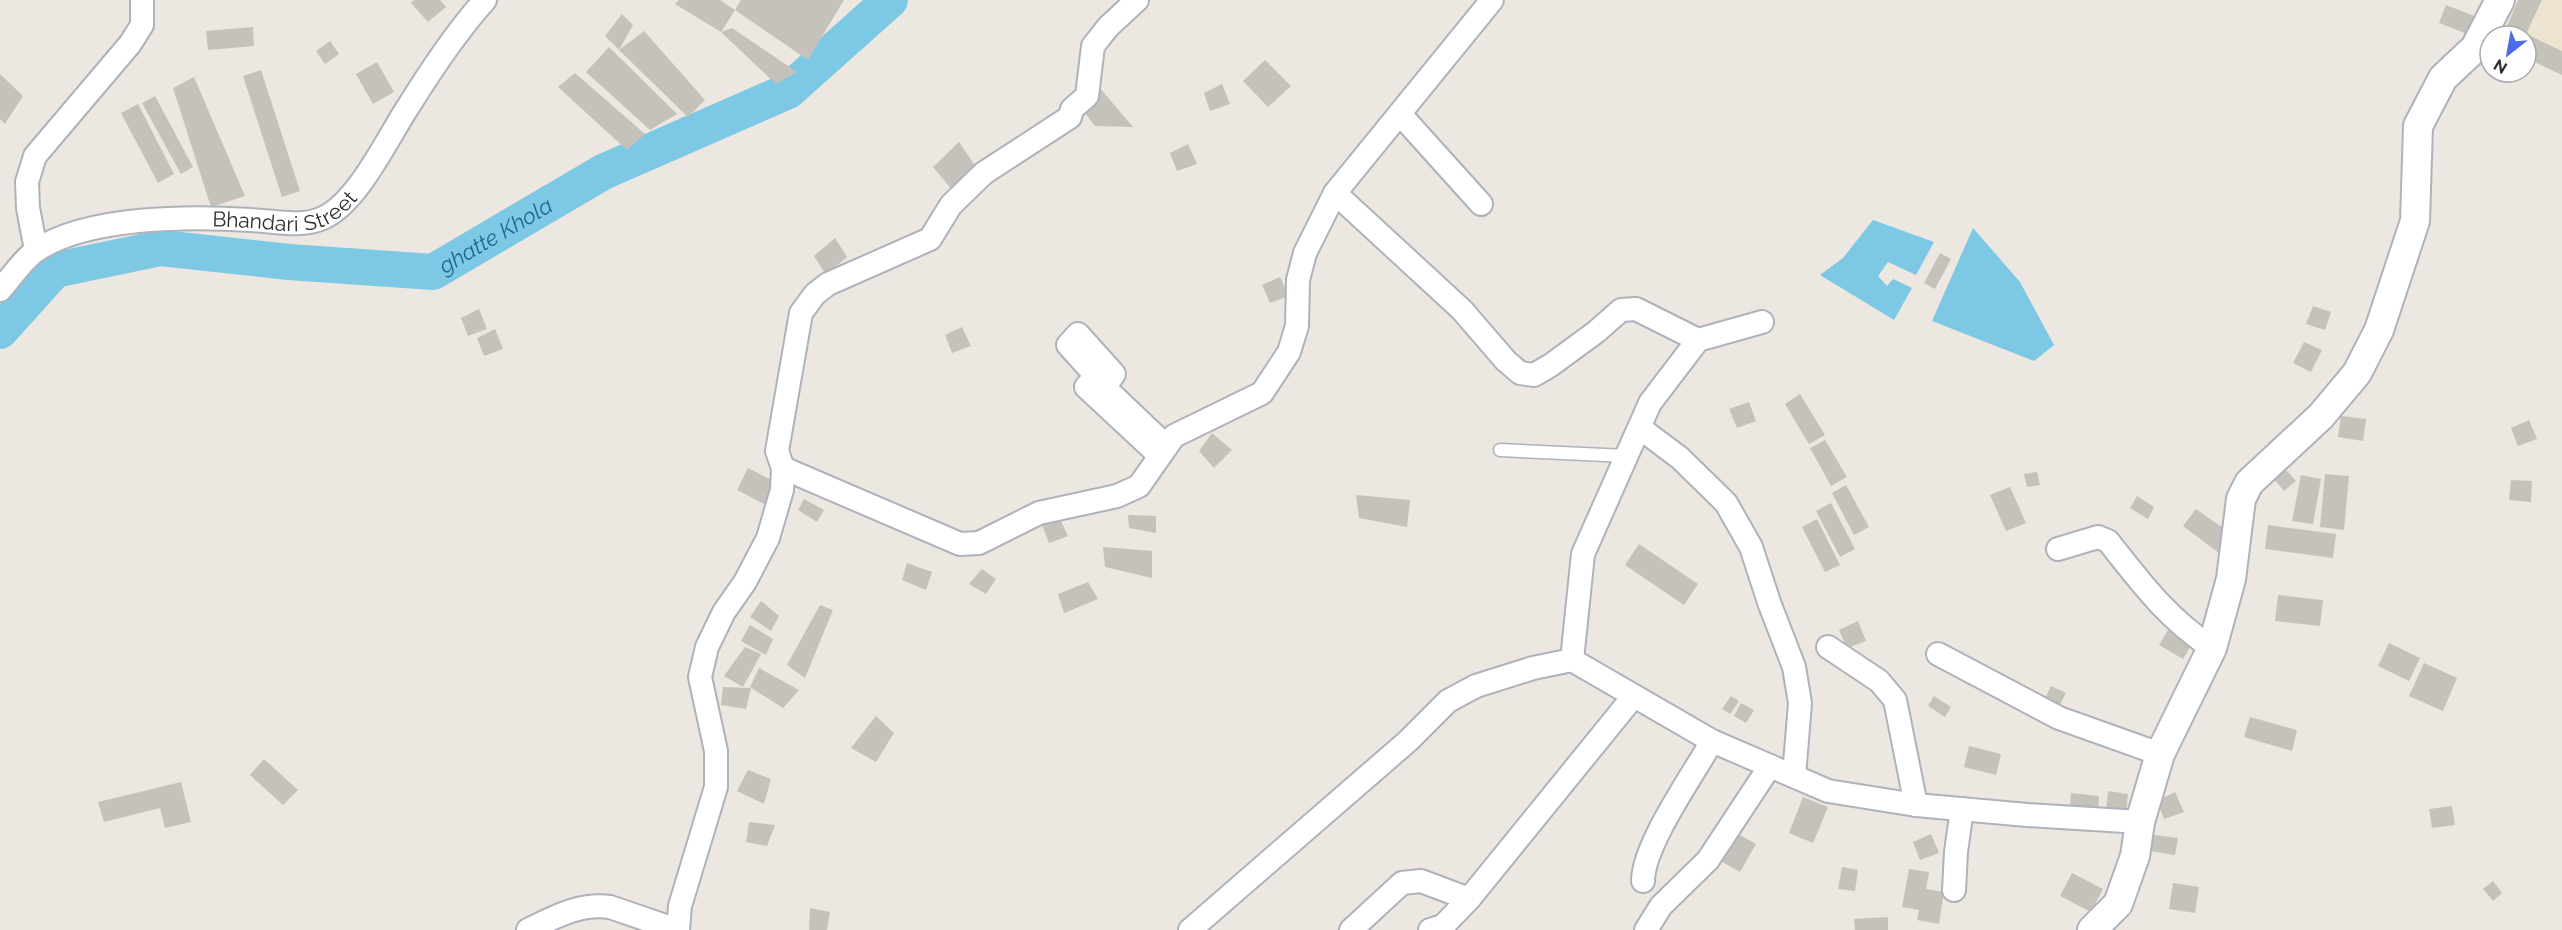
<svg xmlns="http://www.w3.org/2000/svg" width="2562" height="930" viewBox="0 0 2562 930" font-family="Raleway,sans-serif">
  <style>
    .education { fill: #ece3d1 }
    .water { fill: #7dc8e4 }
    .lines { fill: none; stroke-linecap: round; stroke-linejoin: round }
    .river { stroke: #7dc8e4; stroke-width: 36 }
    .building { fill: #c5c1bb }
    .service-casing { stroke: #b0b2bb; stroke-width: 15 }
    .minor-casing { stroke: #b0b2bb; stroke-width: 26 }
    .tertiary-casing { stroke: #b0b2bb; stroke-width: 32 }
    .service { stroke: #fff; stroke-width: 12 }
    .minor { stroke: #fff; stroke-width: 22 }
    .tertiary { stroke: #fff; stroke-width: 28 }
    .labels { text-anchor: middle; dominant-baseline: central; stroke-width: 5; stroke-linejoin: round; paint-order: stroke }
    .street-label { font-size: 21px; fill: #2c2c2c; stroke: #fff }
    .water-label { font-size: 22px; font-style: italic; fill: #1a6892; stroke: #fff }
  </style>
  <rect width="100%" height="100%" fill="#ece7e0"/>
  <!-- education -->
  <path class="education" d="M2518 0H2562V75L2526 58V36H2503Z"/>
  <!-- water -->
  <g class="water">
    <path d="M1873 220 1934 242 1916 275 1888 262 1878 276 1887 286 1893 279 1912 288 1894 320 1820 275 1843 258Z"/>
    <path d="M1973 228 2020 282 2054 345 2034 361 1932 321Z"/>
  </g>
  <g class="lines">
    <!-- river -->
    <path class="river" id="s1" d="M0 331 55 270 161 248 289 262 433 272 603 172 788 91 890 0"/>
  </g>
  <!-- building -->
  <g class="building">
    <path d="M414 0H440L446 7 428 22 411 3Z"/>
    <path d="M679 0H720L735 10 721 32 732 28 797 72 776 84 721 32 675 4Z"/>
    <path d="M741 0H844L808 60 735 10Z"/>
    <path d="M2518 0H2542L2526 34 2562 51V75L2526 58V36H2503Z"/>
    <path d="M2446 5 2477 17 2470 35 2439 23Z"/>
    <path d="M622 14 633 25 619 50 605 36Z"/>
    <path d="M253 27 254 46 208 50 206 31Z"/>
    <path d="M644 31 705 100 688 117 619 50Z"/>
    <path d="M330 41 339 54 325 64 316 51Z"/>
    <path d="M609 47 677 114 650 130 586 72Z"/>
    <path d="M1265 60 1291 86 1268 107 1243 81Z"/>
    <path d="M377 62 394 92 373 104 356 74Z"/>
    <path d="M261 70 300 191 282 197 243 76Z"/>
    <path d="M575 73 645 134 627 150 558 87Z"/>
    <path d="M0 74 23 96 5 124 0 119Z"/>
    <path d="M194 77 245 196 211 207 173 88Z"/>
    <path d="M1222 84 1230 104 1210 111 1204 93Z"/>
    <path d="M1099 87 1133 127 1095 126 1080 106Z"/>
    <path d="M155 96 193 167 181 174 142 103Z"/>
    <path d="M138 104 174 174 158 183 121 113Z"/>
    <path d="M959 142 980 173 954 192 933 167Z"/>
    <path d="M1188 144 1197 164 1177 171 1170 153Z"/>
    <path d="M835 238 847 257 826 275 814 256Z"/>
    <path d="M1940 253 1951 259 1935 289 1924 283Z"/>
    <path d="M1280 277 1289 296 1270 303 1262 285Z"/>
    <path d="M2313 306 2331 312 2325 330 2306 324Z"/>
    <path d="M479 309 487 329 468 336 461 318Z"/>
    <path d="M962 327 971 346 952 353 945 335Z"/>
    <path d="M495 329 503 349 484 356 477 338Z"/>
    <path d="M2304 342 2322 350 2311 372 2293 363Z"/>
    <path d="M1800 394 1825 435 1809 444 1785 404Z"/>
    <path d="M1749 402 1756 421 1737 428 1729 409Z"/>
    <path d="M2341 416 2366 419 2363 441 2338 437Z"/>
    <path d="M2529 420 2537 439 2518 446 2511 428Z"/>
    <path d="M1212 433 1232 450 1214 468 1199 451Z"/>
    <path d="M1825 440 1847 477 1831 486 1810 448Z"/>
    <path d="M748 468 779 484 768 506 737 490Z"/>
    <path d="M2285 469 2296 481 2284 491 2274 479Z"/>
    <path d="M2037 472 2040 485 2027 487 2024 474Z"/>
    <path d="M2325 474 2349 476 2344 530 2320 527Z"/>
    <path d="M2301 475 2321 479 2313 524 2292 521Z"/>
    <path d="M2511 480 2532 481 2531 502 2509 500Z"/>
    <path d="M1846 485 1869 527 1854 535 1832 493Z"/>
    <path d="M2010 487 2026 523 2006 531 1990 495Z"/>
    <path d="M1356 495 1410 500 1407 527 1359 518Z"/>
    <path d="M2137 496 2154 507 2148 519 2130 508Z"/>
    <path d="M804 499 824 510 817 522 798 510Z"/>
    <path d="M1831 503 1855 549 1840 557 1816 511Z"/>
    <path d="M2196 509 2233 535 2219 553 2183 526Z"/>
    <path d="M1128 515 1156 516V533L1129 528Z"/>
    <path d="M1059 517 1068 536 1049 543 1042 525Z"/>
    <path d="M1817 519 1840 565 1825 572 1802 527Z"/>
    <path d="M2268 525 2336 534 2333 558 2265 549Z"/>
    <path d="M1639 544 1698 584 1684 605 1625 565Z"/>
    <path d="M1103 547 1152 551V578L1105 567Z"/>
    <path d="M907 563 932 572 926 590 902 580Z"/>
    <path d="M982 569 996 579 986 594 969 584Z"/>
    <path d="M1088 582 1098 599 1064 613 1058 594Z"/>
    <path d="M2278 595 2323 600 2320 626 2275 621Z"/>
    <path d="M761 601 779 616 771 631 750 617Z"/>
    <path d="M820 605 833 610 805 678 787 665Z"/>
    <path d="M1858 621 1866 641 1847 648 1839 630Z"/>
    <path d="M750 625 773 639 766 655 741 641Z"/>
    <path d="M2168 630 2192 644 2183 659 2159 645Z"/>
    <path d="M2389 643 2420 658 2409 681 2378 666Z"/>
    <path d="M745 647 761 654 743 687 724 676Z"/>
    <path d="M2424 663 2457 678 2443 711 2409 696Z"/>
    <path d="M759 668 799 690 783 708 750 687Z"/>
    <path d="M2051 686 2066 693 2056 712 2042 705Z"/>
    <path d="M723 687 751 688 746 709 721 705Z"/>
    <path d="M1731 696 1739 701 1730 714 1722 709Z"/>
    <path d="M1934 696 1951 707 1945 717 1928 706Z"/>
    <path d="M1741 703 1754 710 1746 723 1734 716Z"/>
    <path d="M876 716 894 733 876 762 851 748Z"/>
    <path d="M2250 717 2297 730 2292 751 2244 737Z"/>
    <path d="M1969 746 2001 754 1996 775 1964 767Z"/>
    <path d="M264 759 298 790 283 805 250 775Z"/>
    <path d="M748 770 771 779 764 804 737 791Z"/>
    <path d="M181 782 191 822 165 828 160 808 104 822 98 802Z"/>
    <path d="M2108 791 2128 794 2126 814 2106 811Z"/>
    <path d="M2175 792 2184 812 2164 819 2157 801Z"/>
    <path d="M2071 793 2099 796 2098 813 2070 810Z"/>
    <path d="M1803 797 1828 807 1813 843 1789 833Z"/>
    <path d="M2452 806 2455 825 2432 828 2429 809Z"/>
    <path d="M749 822 775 825 767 846 746 842Z"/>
    <path d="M1731 830 1756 844 1740 872 1715 858Z"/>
    <path d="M1931 834 1939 853 1920 860 1913 842Z"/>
    <path d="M2146 834 2178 838 2175 855 2144 850Z"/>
    <path d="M1842 867 1858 870 1855 891 1838 889Z"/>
    <path d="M1909 869 1929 872 1926 889 1944 892 1939 924 1917 920 1919 910 1902 907Z"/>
    <path d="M2072 873 2103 889 2091 912 2060 896Z"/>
    <path d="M2493 881 2502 893 2493 901 2483 889Z"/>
    <path d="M2173 883 2199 887 2195 913 2169 909Z"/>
    <path d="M810 908 830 912 827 930H809Z"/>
    <path d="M1888 917V930H1855L1854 919Z"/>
  </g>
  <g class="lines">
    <defs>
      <path id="service" d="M1500 450 1627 456"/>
      <g id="minor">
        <path d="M1400 114 1481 204"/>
        <path d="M1335 193 1462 310 1506 361 1520 373 1534 375 1551 365 1596 332 1621 310 1636 309 1698 340"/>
        <path d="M36 250 28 208 27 182 35 156 130 44 142 25V0"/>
        <path id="s2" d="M0 290C11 278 23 259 37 250 88 216 191 216 251 220 274 221 301 228 323 218 358 202 387 139 408 107 431 70 456 32 485 0"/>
        <path d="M1640 428 1680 458 1726 503 1751 547 1770 605 1794 667 1800 703 1794 776"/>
        <path d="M1159 455 1086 387 1096 376 1068 345 1078 334 1114 374 1104 387 1165 445"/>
        <path d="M783 468 960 544 979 543 1039 513 1117 496 1139 486 1174 436 1262 393 1289 352 1297 326 1298 280 1305 253 1335 193 1492 0"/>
        <path d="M2058 549 2098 537 2108 541C2142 584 2166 617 2212 648"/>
        <path d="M1828 647 1879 681 1895 700 1916 805"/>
        <path d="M1938 654 2059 718 2160 754"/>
        <path d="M1572 660 1583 554 1650 403 1698 340 1762 322"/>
        <path d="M1643 881C1643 845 1693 775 1712 741"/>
        <path d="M1954 890 1956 852 1962 809"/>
        <path d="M528 930C555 917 579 903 610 907L677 930"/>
        <path d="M678 930 680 906 716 787V751L700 677 707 647 724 612 745 582 768 538 782 490 783 468 777 451 801 313 815 294 828 284 930 239 951 205 984 173 1070 117 1072 109 1087 96 1093 46 1108 27 1137 0"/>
        <path d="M1190 930 1408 741 1448 701 1476 686 1533 668 1572 660 1712 741 1828 791 1916 805 2027 815 2140 822"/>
        <path d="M1351 930 1402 883 1421 881 1469 899"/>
        <path d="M1430 930 1443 926 1469 899 1633 697"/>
        <path d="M1646 930 1661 906 1708 860 1770 766"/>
      </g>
      <path id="tertiary" d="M2092 930 2118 904 2135 856 2140 822 2160 754 2212 648 2231 579 2241 499 2249 483 2321 416 2357 373 2379 330 2415 221 2418 126 2443 78 2475 48 2500 0"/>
    </defs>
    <!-- service casing -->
    <use href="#service" class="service-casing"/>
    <!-- minor casing -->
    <use href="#minor" class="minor-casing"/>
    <!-- tertiary casing -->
    <use href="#tertiary" class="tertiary-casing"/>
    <!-- service -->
    <use href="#service" class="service"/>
    <!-- minor -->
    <use href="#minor" class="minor"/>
    <!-- tertiary -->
    <use href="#tertiary" class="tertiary"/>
  </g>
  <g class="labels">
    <!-- street labels -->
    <g class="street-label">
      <text stroke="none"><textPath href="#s2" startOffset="310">Bhandari Street</textPath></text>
    </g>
    <!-- water labels -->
    <g class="water-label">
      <text stroke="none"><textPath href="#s1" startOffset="536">ghatte Khola</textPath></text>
    </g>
  </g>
  <!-- north arrow -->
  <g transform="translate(2508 54) rotate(211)"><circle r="28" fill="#ffffff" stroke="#ababab" stroke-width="1.5"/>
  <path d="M0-4.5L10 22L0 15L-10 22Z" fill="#4f6be9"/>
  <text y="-9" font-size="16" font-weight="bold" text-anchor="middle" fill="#2c2c2c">N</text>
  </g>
</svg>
